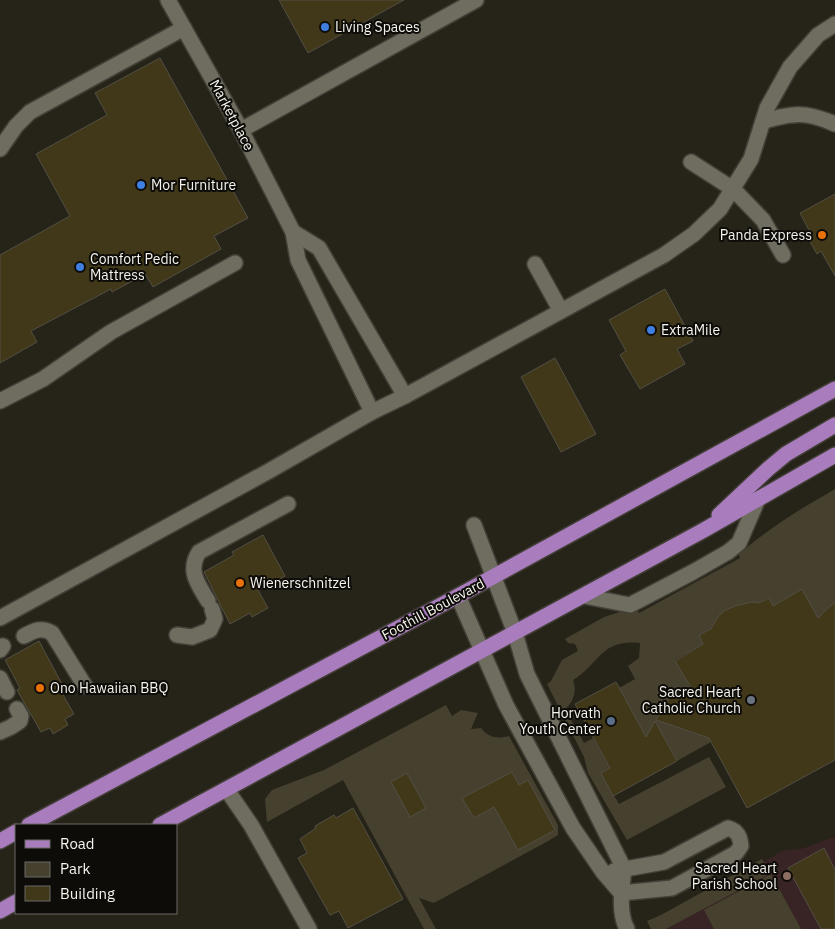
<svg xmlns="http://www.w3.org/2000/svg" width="835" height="929" viewBox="0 0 835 929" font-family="'IBM Plex Sans',sans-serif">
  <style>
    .education { fill: #382424 }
    .green { fill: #46402e }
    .building { fill: #413819; stroke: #524f44 }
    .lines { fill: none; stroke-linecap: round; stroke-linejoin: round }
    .minor-casing { stroke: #423f37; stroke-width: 18 }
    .major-casing { stroke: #423f37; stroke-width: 18 }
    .minor { stroke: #6f6c60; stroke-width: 15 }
    .major { stroke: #a97cbe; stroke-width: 15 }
    .shop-dot { fill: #3f7fe0; stroke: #0e0c08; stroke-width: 2 }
    .food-dot { fill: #e8710a; stroke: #0e0c08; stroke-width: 2 }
    .worship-dot { fill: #6b7280; stroke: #0e0c08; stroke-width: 2 }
    .service-dot { fill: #5c6f8a; stroke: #0e0c08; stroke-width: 2 }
    .education-dot { fill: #8d6e63; stroke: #0e0c08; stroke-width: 2 }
    .labels { text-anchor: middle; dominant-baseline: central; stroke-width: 4; stroke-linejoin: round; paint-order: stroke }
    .poi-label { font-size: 14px; fill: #f6f4ed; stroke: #0e0c08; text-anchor: start }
    .street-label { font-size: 14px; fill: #f6f4ed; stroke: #0e0c08 }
  </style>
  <rect width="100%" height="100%" fill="#262319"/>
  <!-- education -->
  <path class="education" d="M834 837H835V929H666L700 911 695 901 784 850 801 849Z"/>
  <!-- green -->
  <g class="green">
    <path d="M835 489V606H831L818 618 802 590 773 606 768 598 759 603 752 602 735 606 724 611 717 618 711 629 699 635 703 644 675 660 690 686 687 691 673 692 663 709 674 716 670 724 709 738 711 742 677 761 664 737 650 744 619 688 635 679 628 666 639 658 640 643C600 639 599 665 573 680 577 690 574 702 565 709L584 743 593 738 610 768 601 773 619 804 709 757 726 787 627 840 588 773 584 757 547 684 551 681 562 660 578 651 575 644 568 643 565 639 604 617 635 607 639 613 740 558 739 554C770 527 799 510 835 489Z"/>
    <path d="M446 705 452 716 461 710 478 713 471 729 481 728C489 738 497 739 509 736L558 825V835L550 840 434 903 419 898 436 929H424L343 780 267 822 265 799 272 790 324 770Z"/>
    <path d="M762 859 771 873 666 929H651L647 921 661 915Z"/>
    <path d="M771 874 801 929H714L704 910Z"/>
  </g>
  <!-- building -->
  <g class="building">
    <path d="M279 0H404L308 53Z"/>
    <path d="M160 58 248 218 214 236 221 249 153 287 145 274 112 292 111 289 31 331 37 342 0 363V255L70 216 36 154 107 115 95 93Z"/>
    <path d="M835 194V276L821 251 817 254 807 236 811 234 800 213Z"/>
    <path d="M665 289 693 341 677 349 685 364 640 389 620 355 626 351 609 320Z"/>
    <path d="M555 358 596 434 561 452 521 377Z"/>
    <path d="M263 535 285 576 258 590 268 608 252 617 250 613 230 624 204 572 234 555 232 552Z"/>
    <path d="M802 589 818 618 835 602V760L747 808 709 738 656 720 673 692 693 691 675 661 703 644 699 635 711 629 717 618 724 611 735 606 752 602 759 603 769 598 773 606Z"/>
    <path d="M39 641 63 686 59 688 74 714 65 719 68 725 53 734 50 728 41 732 17 690 20 688 5 660Z"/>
    <path d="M616 682 646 737 655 721 677 761 613 796 601 773 610 768 575 704Z"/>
    <path d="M512 772 519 785 528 780 555 830 518 850 494 807 474 818 462 798Z"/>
    <path d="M407 773 426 808 410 817 391 782Z"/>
    <path d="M353 808 403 899 348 928 339 911 330 915 298 858 307 853 300 839 316 828 315 826 334 815 336 818Z"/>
    <path d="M824 848 835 870V929H821L788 868Z"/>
  </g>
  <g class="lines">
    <defs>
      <g id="minor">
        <path d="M168 0 241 130 293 232 298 260 372 412"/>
        <path d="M764 121C794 113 805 111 835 124"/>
        <path d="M241 130 476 0"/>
        <path d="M0 149 16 126 30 112 184 28"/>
        <path d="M691 162 733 189 763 220 783 255"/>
        <path d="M293 232 319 248 405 396"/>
        <path d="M535 264 561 311"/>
        <path d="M0 401 43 379 111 332 235 263"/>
        <path d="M474 525 515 633 527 674 624 869C622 888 618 912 627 929"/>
        <path d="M458 596 506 705 573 828 603 872 621 893"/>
        <path d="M584 596 630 605 693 572 728 552 739 543 758 499"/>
        <path d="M208 601C198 584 187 571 199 552L288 504"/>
        <path d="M0 618 269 471 372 412 405 396 664 255 694 234 720 209 751 159 767 108 790 67 818 35 835 24"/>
        <path d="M177 635 192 637 210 630 215 619 212 609"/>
        <path d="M24 636C35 630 41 627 52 633L85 686"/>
        <path d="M0 650 3 646"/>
        <path d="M0 678 7 692"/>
        <path d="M0 732 11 727 20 721 21 716 17 709"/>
        <path d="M227 790 251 825 309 929"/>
        <path d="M614 871 664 862 728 828C738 831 740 837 741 846L736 853 672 888 621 893"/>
      </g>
      <g id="major">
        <path d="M719 515 768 469 786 454 835 425"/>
        <path d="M29 825 458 596 835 389"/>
        <path d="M160 825 704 530 835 455"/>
        <path d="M0 841 16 832"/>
        <path d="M0 911 16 902"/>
      </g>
    </defs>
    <!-- minor casing -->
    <use href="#minor" class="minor-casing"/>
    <!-- major casing -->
    <use href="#major" class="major-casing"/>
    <!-- minor -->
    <use href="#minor" class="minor"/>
    <!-- major -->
    <use href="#major" class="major"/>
  </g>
  <!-- markers -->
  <g class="shop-dot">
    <circle cx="325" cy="27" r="5"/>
    <circle cx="141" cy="185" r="5"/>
    <circle cx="80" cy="267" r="5"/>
    <circle cx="651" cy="330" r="5"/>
  </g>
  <g class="food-dot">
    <circle cx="822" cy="235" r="5"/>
    <circle cx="240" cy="583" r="5"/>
    <circle cx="40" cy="688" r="5"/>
  </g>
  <circle class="worship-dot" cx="751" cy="700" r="5"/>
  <circle class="service-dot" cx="611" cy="721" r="5"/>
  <circle class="education-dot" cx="787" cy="876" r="5"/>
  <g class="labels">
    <!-- poi labels -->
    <g class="poi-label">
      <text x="335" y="27">Living Spaces</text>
      <text x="151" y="185">Mor Furniture</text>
      <text x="812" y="235" text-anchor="end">Panda Express</text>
      <text x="90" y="259">Comfort Pedic<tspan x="90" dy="16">Mattress</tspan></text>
      <text x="661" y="330">ExtraMile</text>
      <text x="250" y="583">Wienerschnitzel</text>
      <text x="50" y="688">Ono Hawaiian BBQ</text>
      <text x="741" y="692" text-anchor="end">Sacred Heart<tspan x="741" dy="16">Catholic Church</tspan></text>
      <text x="601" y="713" text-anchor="end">Horvath<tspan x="601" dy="16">Youth Center</tspan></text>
      <text x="777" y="868" text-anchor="end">Sacred Heart<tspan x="777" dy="16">Parish School</tspan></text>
    </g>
    <!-- street labels -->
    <g class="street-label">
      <text transform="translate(232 115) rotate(62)">Marketplace</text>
      <text transform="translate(433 609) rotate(-28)">Foothill Boulevard</text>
    </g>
  </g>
  <!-- legend -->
  <rect x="15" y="824" width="162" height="90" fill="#0e0c08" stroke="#6b6964"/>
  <rect x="25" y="840" width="25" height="8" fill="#a97cbe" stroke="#6b6964"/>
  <text x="60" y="849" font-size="15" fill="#f6f4ed">Road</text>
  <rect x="25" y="862" width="25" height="15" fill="#46402e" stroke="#6b6964"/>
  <text x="60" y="874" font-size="15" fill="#f6f4ed">Park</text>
  <rect x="25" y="886" width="25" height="15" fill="#413819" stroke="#6b6964"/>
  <text x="60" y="899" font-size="15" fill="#f6f4ed">Building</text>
</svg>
